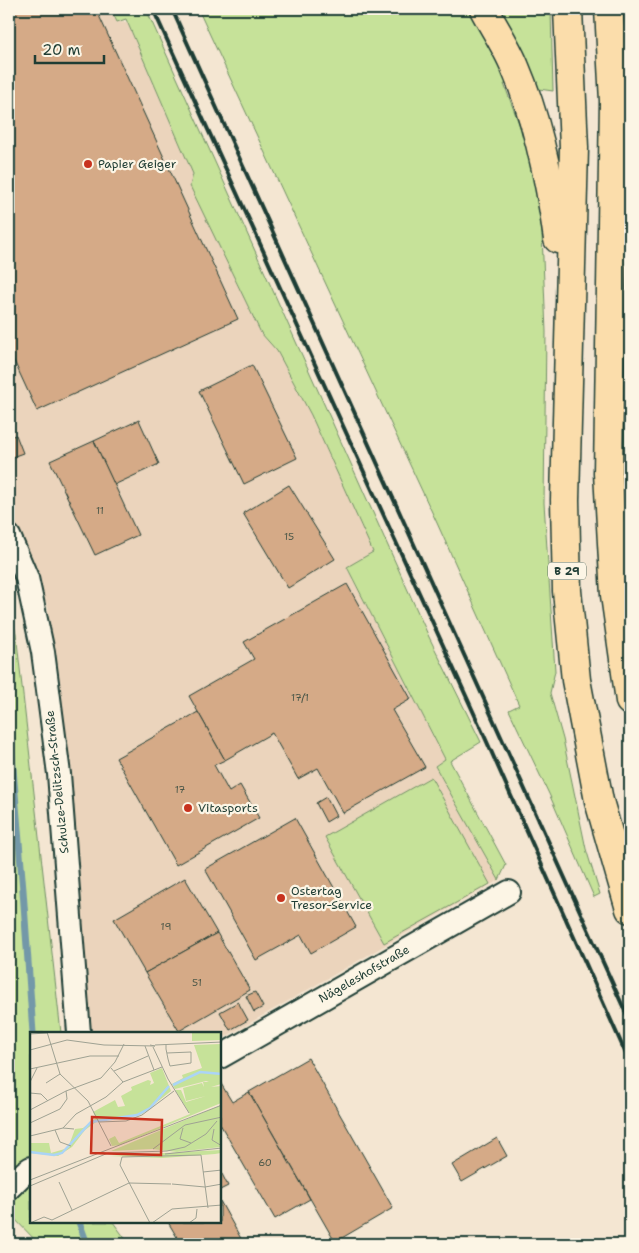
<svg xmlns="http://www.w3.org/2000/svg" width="639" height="1253" viewBox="0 0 639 1253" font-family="'Shantell Sans',sans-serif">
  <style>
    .built { fill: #ebd4bc }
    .green { fill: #c6e299; stroke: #729066 }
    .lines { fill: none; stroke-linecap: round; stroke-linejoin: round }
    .stream { stroke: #7398a8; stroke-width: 7 }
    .building { fill: #d5aa87; stroke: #1f3d34 }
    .minor-casing { stroke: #1f3d34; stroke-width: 26 }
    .highway-casing { stroke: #1f3d34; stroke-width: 31 }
    .minor { stroke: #fcf5e5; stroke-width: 22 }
    .highway { stroke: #fbddab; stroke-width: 28 }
    .rail { stroke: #1f3d34; stroke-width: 4 }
    .poi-dot { fill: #c8321e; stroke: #fcf5e5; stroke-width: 2 }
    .labels { text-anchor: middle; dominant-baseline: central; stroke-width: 4.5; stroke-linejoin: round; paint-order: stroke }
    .number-label { font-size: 10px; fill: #4c5849 }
    .shield { fill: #fcf5e5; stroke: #617469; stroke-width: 1 }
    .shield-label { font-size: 11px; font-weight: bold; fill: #1f3d34 }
    .poi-label { font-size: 12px; fill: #1f3d34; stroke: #fcf5e5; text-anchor: start }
    .street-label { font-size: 12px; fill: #1f3d34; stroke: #fcf5e5 }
    .inset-river { fill: none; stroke: #abd4f6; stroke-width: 2.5 }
    .inset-road { fill: none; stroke: #9fa293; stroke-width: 1 }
    .view { fill: #c8321e; fill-opacity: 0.15; stroke: #c8321e; stroke-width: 2.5 }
    .inset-edge { fill: none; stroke: #1f3d34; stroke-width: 2.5 }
  </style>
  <rect width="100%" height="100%" fill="#f4e6d2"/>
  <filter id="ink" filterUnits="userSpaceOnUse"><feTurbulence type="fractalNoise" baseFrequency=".02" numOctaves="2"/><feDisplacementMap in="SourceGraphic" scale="10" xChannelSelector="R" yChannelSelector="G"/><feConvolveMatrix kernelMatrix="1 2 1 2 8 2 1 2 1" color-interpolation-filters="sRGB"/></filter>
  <g filter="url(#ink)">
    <!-- built -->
    <path class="built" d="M9 9H111L117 22H127L193 174 191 186 261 333 277 351 311 415 373 552 347 568 445 759 435 766 499 880 220 1040V1033H90L48 607 9 505Z"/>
    <!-- green -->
    <g class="green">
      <path d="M111 9H146L429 637 481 742 450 761 506 865 499 880 435 766 445 759 347 567 373 552 311 415 277 351 261 333 190 186 193 174 126 19 117 22Z"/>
      <path d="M198 9H551L553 91 504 84 532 158 542 234 546 332 544 503 555 671 550 693 563 739 586 849 600 894 594 897 550 796 509 710 519 705 437 523Z"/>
      <path d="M630 198V619L620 493Z"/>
      <path d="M9 609 16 633 61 1033H31V1159L9 1176Z"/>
      <path d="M431 777 490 884 384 943 325 837Z"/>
      <path d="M31 1168V1222H113L129 1244H39L9 1213V1198Z"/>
    </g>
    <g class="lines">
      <!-- stream -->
      <g class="stream">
        <path d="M9 721 23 890 33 1033"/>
        <path d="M79 1222 87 1244"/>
      </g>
    </g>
    <!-- building -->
    <g class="building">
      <path d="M9 9H96L238 319 37 411 9 350Z"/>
      <path d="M252 365 297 458 244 484 199 391Z"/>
      <path d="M139 420 159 464 114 485 94 441Z"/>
      <path d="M16 435 23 453 12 457 9 449V437Z"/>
      <path d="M94 441 138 535 95 555 50 461Z"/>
      <path d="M289 485 335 559 288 588 243 513Z"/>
      <path d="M347 584 411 699 392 710 425 767 343 813 318 768 298 779 272 733 225 760 189 696 254 659 244 642Z"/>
      <path d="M198 712 225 760 214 765 229 792 240 785 259 818 176 865 116 758Z"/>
      <path d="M326 797 336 816 326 822 316 803Z"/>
      <path d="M295 818 356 927 311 953 301 935 256 960 205 869Z"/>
      <path d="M185 878 217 933 145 973 114 919Z"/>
      <path d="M217 933 250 990 179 1031 145 973Z"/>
      <path d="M255 992 263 1007 254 1012 246 996Z"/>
      <path d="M238 1002 248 1020 230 1030 220 1012Z"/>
      <path d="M308 1058 393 1208 335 1242 249 1092Z"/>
      <path d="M220 1082 232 1102 249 1092 310 1199 275 1219 220 1124Z"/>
      <path d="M497 1138 507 1156 462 1182 452 1165Z"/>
      <path d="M220 1170 228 1186 220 1190Z"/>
      <path d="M220 1201 244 1244H181L168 1222H220Z"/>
    </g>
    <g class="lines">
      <defs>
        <g id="minor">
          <path d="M9 536 27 578 43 652 59 774 79 1033"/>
          <path d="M220 1057 509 892"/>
          <path d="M9 1188 25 1172 31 1168"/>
        </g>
        <g id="highway">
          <path d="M484 9C494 28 507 47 515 67 538 121 550 181 558 239"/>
          <path d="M568 9 574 148 565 500 567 591 576 680 599 801 630 909"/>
          <path d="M609 9 614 101 608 473 615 595 630 701"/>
        </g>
      </defs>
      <!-- minor casing -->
      <use href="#minor" class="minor-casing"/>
      <!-- highway casing -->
      <use href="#highway" class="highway-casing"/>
      <!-- minor -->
      <use href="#minor" class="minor"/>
      <!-- highway -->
      <use href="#highway" class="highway"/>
      <!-- rail -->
      <g class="rail">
        <path d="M153 9 483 733 630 1063"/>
        <path d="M172 9C324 347 478 684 630 1022"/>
      </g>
    </g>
  </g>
  <!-- markers -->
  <g class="poi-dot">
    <circle cx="88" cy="164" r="5"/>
    <circle cx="188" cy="808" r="5"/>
    <circle cx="281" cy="898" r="5"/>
  </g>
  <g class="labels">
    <!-- number labels -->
    <g class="number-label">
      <text x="100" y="510">11</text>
      <text x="289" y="536">15</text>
      <text x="300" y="697">17/1</text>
      <text x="180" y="789">17</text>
      <text x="166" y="926">19</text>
      <text x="197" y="982">51</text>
      <text x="265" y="1162">60</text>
    </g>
    <!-- shield labels -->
    <rect class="shield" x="548" y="562.5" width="38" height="17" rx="4"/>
    <g class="shield-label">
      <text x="567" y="571">B 29</text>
    </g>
    <!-- poi labels -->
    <g class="poi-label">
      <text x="98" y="164">Papier Geiger</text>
      <text x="198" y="808">Vitasports</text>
      <text x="291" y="891">Ostertag<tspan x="291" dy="14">Tresor-Service</tspan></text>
    </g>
    <!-- street labels -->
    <g class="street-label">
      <text transform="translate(57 782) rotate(-96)">Schulze-Delitzsch-Straße</text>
      <text transform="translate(364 974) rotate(-30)">Nägeleshofstraße</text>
    </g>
  </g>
  <!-- overview -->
  <g transform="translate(30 1032)">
    <rect width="191" height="191" fill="#f4e6d2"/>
    <path d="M162 0H191V8L162 9ZM191 12V52L181 55 191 54V71L90 113 82 114 79 107 85 104 89 111 160 82 145 58H151L156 70 176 64 156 69 153 56 172 51 174 55 173 50H179L176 49 145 57 142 52 153 46 152 43 172 36 164 13ZM132 36 141 59 112 82 66 90 55 98 42 115 28 124 0 121V111H19L21 121 38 116 45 97 53 96 66 86 63 80 85 68 88 75 95 74 91 64 102 58 101 55 118 48 121 49 120 53 124 51 120 41ZM191 73V115L147 120 122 117 81 119ZM191 118V121L185 122 133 126 79 124Z" fill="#c6e299"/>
    <path class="inset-river" d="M143 53 170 40 192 42M0 120 24 123 32 121 61 90 107 83 120 76 139 54"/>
    <path class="inset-road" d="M17 0 30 42 58 69 81 114M0 2 17 1M136 12V17L138 27 140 34 161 31V20L137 21M125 13 192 10M115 14 124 38M123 15 138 47 159 81M0 18 37 8 74 13 125 14 120 13M81 36 93 50M0 37 60 24H89M84 39 118 24M0 50 7 36M16 51 30 42M0 61 11 62 18 69M0 78 36 59 71 46 85 30 94 12M69 90 96 89 112 83 144 59M0 91 30 77 37 67 36 59M33 96 46 82 76 65 93 50 132 35M153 96 150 107 161 111M184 97 182 108 192 114M25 98 30 110 41 114M0 104 33 96 44 97M123 117 155 93 192 85M135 122 192 116M173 140 192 138M0 148 192 73M29 150 42 178M142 152 175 155 192 152M0 154 78 121 137 119 155 115 176 102 187 89M0 191 14 185 22 188 99 151 141 152M120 191 90 133 92 125 171 123 178 176M122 191 142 177 192 173M159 191 166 186 167 177"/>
    <path class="view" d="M62 85 132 88 131 123 61 121Z"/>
    <rect width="191" height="191" class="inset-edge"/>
  </g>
  <!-- margin -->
  <rect width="639" height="1253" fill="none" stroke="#fcf5e5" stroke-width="30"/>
  <rect x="15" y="15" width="609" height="1223" fill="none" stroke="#1f3d34" stroke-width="2" filter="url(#ink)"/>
  <!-- scale -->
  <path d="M35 55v8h69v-8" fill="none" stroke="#1f3d34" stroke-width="2.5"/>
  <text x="42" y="55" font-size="15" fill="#1f3d34" stroke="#fcf5e5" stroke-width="4" paint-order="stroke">20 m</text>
</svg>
